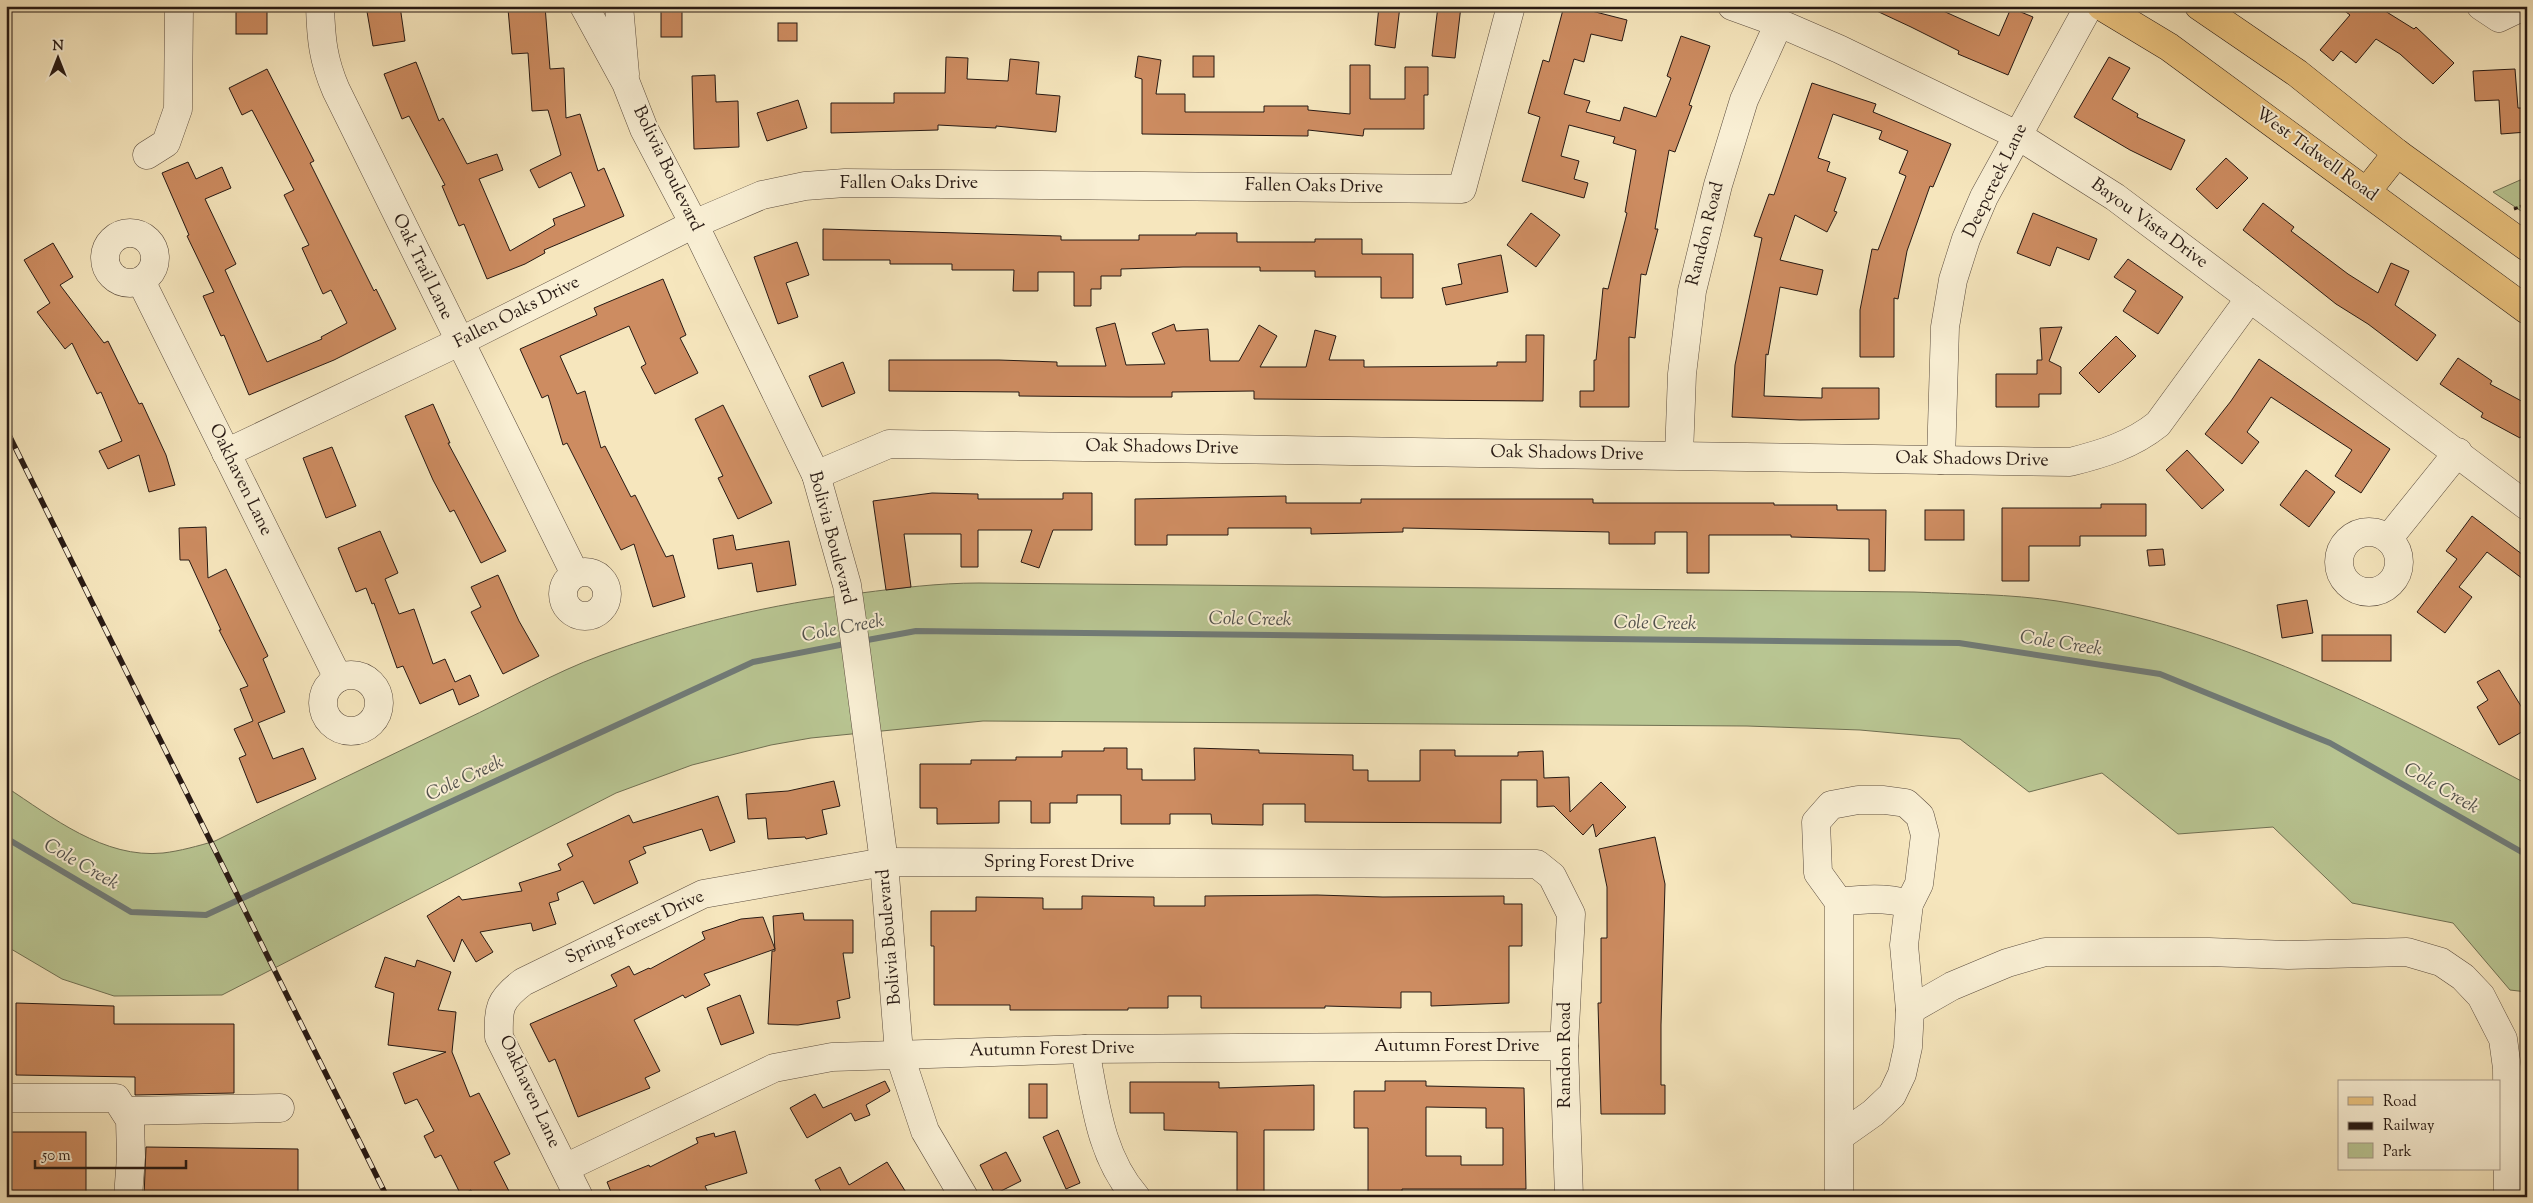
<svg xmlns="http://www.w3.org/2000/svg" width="2533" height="1203" viewBox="0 0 2533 1203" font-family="'Sorts Mill Goudy',serif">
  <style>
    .green { fill: #b9c693; stroke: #707053 }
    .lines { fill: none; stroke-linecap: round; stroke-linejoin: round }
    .stream { stroke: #707b78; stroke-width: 6 }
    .building { fill: #cd8c61; stroke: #271913; fill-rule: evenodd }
    .minor-casing { stroke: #5b4c3e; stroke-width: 29 }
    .major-casing { stroke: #271913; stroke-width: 29 }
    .path { stroke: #271913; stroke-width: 3; stroke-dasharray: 4 2.5; stroke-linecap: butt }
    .minor { stroke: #f9efd4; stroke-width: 28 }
    .major { stroke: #ebc37e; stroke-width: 28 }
    .rail-casing { stroke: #271913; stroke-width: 5.5 }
    .rail { stroke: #f9efd4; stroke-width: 4; stroke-dasharray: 11; stroke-linecap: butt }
    .labels { text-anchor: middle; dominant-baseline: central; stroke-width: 4; stroke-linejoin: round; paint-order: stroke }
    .street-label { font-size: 18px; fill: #271913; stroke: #f9efd4 }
    .water-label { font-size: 19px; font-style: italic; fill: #52524e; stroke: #f9efd4 }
  </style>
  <rect width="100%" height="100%" fill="#f6e6bd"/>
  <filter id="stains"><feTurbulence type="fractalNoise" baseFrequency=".004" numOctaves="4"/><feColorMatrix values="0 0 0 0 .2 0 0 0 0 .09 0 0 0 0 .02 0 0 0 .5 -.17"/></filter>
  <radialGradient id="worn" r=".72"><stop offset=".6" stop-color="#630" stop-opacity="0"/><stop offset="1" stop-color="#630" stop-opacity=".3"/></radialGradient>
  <!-- green -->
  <g class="green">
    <path d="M2527 177V215L2493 192Z"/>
    <path d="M979 583 1914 592C1961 594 2010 594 2057 601 2229 628 2376 704 2527 784V992L2510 990 2453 923 2352 903 2273 827 2178 834 2102 773 2029 792 1960 739 1860 730 1747 726 983 721 811 738 771 745 692 765 616 793 222 995 114 996 62 979 6 946V787C52 817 104 859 163 853 180 851 198 846 215 841 297 800 379 761 462 721 509 699 553 673 602 655 686 624 772 604 861 593 900 588 938 583 979 583Z"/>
  </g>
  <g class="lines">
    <!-- stream -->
    <g class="stream">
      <path d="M862 641 916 631 1959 643 2160 674 2330 743 2527 855"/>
      <path d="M6 838 131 912 206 915 753 662 850 643"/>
    </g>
  </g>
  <!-- building -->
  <g class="building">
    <rect x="236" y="6" width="31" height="28"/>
    <path d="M366 6H400L405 41 373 46Z"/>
    <path d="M545 6 550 69 564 68 566 118 580 114 598 171 604 168 624 216 544 250 545 253 525 264 487 279 464 224 459 226 442 186 445 185 409 116 402 119 384 74 416 62 439 121 443 118 467 164 497 154 503 170 479 179 510 251 555 225 553 219 585 206 571 172 539 188 530 170 561 155 548 110 532 111 528 53 512 54 508 9Z"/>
    <rect x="661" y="6" width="21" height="31"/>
    <path d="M1379 6H1400L1395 48 1375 45Z"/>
    <path d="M1438 6H1461L1455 58 1432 56Z"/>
    <path d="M1564 6H1572L1627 20 1622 41 1591 34 1584 62 1574 59 1564 94 1590 101 1586 112 1620 121 1624 107 1656 117 1671 78 1667 76 1681 36 1710 46 1689 105 1692 106 1675 152 1669 150 1655 229H1658L1646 275 1641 274 1635 338 1629 337V407H1580V391H1594V360H1596L1603 288 1608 289 1627 213 1625 212 1636 150 1613 143 1615 137 1569 125 1561 156 1579 161 1574 179 1588 183 1584 198 1522 181 1540 117 1528 113 1543 60 1549 62Z"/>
    <path d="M1866 6H1932L1999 36 2011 8 2033 17 2008 75 1958 54 1959 51 1911 27Z"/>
    <path d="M2338 6H2377L2414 29 2416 27 2454 63 2433 84 2400 54 2376 39 2356 63 2341 51 2333 61 2320 50 2350 15Z"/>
    <rect x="778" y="23" width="19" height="18"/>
    <path d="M1138 56 1161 60 1156 94H1185V112H1264V106H1308V110L1350 114V65H1370V99H1405V67H1428V95H1424V129H1364L1363 136 1308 130V136L1142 134V79L1135 77Z"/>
    <rect x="1193" y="56" width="21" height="21"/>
    <path d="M946 57 968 58 967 79 1008 81 1010 59 1039 62 1036 94 1060 96 1056 132 996 126V128L938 125V130L831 133V103H894V93H945Z"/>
    <path d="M2109 57 2130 68 2112 99 2138 114 2137 117 2185 140 2171 170 2130 150 2074 117Z"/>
    <path d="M267 69 314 161 310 163 374 291 376 289 396 329 334 360 249 395 224 335 221 336 203 296 214 292 187 236 189 235 162 173 188 162 196 179 222 167 231 188 205 199 236 264 225 270 267 362 322 339 321 337 347 323 331 290 323 294 302 248 309 245 284 195 294 190 252 110 242 115 229 88Z"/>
    <path d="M2515 69 2518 108H2527V132L2501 134 2499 100 2475 101 2473 71Z"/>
    <path d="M715 75 716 102 738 101 739 147 694 149 692 76Z"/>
    <path d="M1812 83 1876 104 1873 112 1951 144 1933 187 1930 186 1907 251 1898 299 1894 298V357H1860V310L1872 249 1878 250 1906 176 1899 173 1908 151 1879 139 1882 131 1833 114 1818 158 1830 162 1827 171 1846 178 1834 211 1837 212 1827 232 1795 215 1780 260 1823 270 1817 295 1780 287 1768 355 1766 354 1764 396 1822 398V388H1879V419L1800 420 1732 417 1735 365 1762 238 1754 236 1769 194 1774 195Z"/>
    <path d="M798 100 807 128 767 141 757 113Z"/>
    <path d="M2226 158 2248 178 2217 209 2196 189Z"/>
    <path d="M2263 203 2294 227 2291 231 2348 274 2378 293 2391 263 2409 271 2395 305 2436 335 2417 361 2368 324 2336 304 2243 230Z"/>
    <path d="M1531 213 1560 235 1536 267 1507 245Z"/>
    <path d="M2033 213 2097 239 2089 260 2057 247 2050 266 2017 253Z"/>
    <path d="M823 229 1061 236V240H1139V235H1196V233H1237V242H1315V239H1362V254H1413V298H1381V277H1315V271H1260V267H1183L1121 269V276H1101V289H1091V306H1074V272H1038V291H1013L1014 270H952V264H890V260H823Z"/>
    <path d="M797 242 809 275 786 283 798 317 778 324 754 257Z"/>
    <path d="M53 243 73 277 60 285 104 343 108 341 139 404 142 403 166 455 175 485 149 492 139 455 108 469 99 451 122 441 101 392 97 394 72 343 65 349 37 312 50 303 24 260Z"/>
    <path d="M1501 255 1508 292 1446 305 1442 288 1462 284 1458 264Z"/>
    <path d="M2128 259 2183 297 2158 334 2123 311 2136 291 2114 277Z"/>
    <path d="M663 279 686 335 680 338 698 373 655 394 641 367 646 364 629 326 560 356 577 394 585 391 601 448 605 446 631 497 635 495 666 557 673 555 685 597 653 607 634 544 621 550 567 443 563 445 548 395 542 398 520 349 597 315 594 308Z"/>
    <path d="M1115 323 1126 365 1165 364 1152 333 1174 324 1176 331 1208 329 1210 361H1239L1259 325 1277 336 1260 367H1306L1315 330 1336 336 1329 360H1364V367L1497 366V362H1526V335H1544L1543 401 1254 399V391L1172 392V397H1128L1019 396V392L889 391V360H999L1057 362V366H1106L1096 328Z"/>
    <path d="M2062 327 2049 361 2061 367V394H2039V407H1996V374H2037V360H2042L2040 328Z"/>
    <path d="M2116 336 2136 356 2099 393 2079 373Z"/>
    <path d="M2458 358 2492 381 2490 384 2527 404V427L2520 438 2481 417 2483 413 2440 384Z"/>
    <path d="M2259 359 2390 449 2361 493 2335 476 2352 450 2271 397 2247 432 2259 442 2242 464 2205 434 2231 401Z"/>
    <path d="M843 362 855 393 822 407 809 376Z"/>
    <path d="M433 404 450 443H448L506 551 481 563 454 510 450 512 433 480 405 416Z"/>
    <path d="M723 405 772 503 738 519 718 478 723 476 695 419Z"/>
    <path d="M332 447 356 506 326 518 303 458Z"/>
    <path d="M2187 450 2224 490 2202 509 2166 470Z"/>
    <path d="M2306 470 2335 492 2309 527 2280 505Z"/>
    <path d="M932 493 978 494V499H1063V493H1092V530H1053L1039 568 1021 562 1032 530H978V567H961V534H904L911 587 886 590 873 501Z"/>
    <path d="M1286 496V503H1361V499H1593V503H1774V505H1837V510H1886L1885 571H1869V539L1791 537V535H1709V573H1687V532H1655V544H1609V532L1403 528V532L1311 534V528H1228V535H1167V545H1135V499Z"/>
    <path d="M2101 504H2146V536H2080V546H2029V581H2002V508H2101Z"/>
    <rect x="1925" y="510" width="39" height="30"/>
    <path d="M2472 516 2527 558V582L2487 552 2459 587 2472 597 2445 633 2417 612 2457 559 2446 551Z"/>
    <path d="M206 527 208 578 226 569 268 656 263 659 285 712 258 723 273 759 303 748 316 779 257 803 239 758 246 755 234 729 253 721 240 689 248 686 219 630H221L189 560H180L179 528Z"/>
    <path d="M380 531 398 573 385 579 399 614 414 609 433 664 445 659 455 682 470 675 479 696 459 705 453 689 420 704 403 666 397 668 374 603 372 604 366 588 356 592 338 548Z"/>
    <path d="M733 535 736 550 789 541 796 585 757 592 752 563 718 569 713 539Z"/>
    <path d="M2163 549 2165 565 2149 566 2147 550Z"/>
    <path d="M498 575 519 621 539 656 503 674 471 612 481 607 471 587Z"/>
    <path d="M2307 600 2313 633 2282 638 2277 605Z"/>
    <rect x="2322" y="635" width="69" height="26"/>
    <path d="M2499 670 2527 716V729L2499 745 2477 707 2488 700 2477 682Z"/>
    <path d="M1104 748H1127V769H1142V780H1195L1194 748 1259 750V753L1353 755V770H1368V781H1420V750H1455V756H1518V752L1543 751 1544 778 1569 777 1570 812 1601 782 1626 807 1596 837 1593 824 1583 835 1554 806 1537 807V780H1501V823L1305 822V804H1263V825L1212 824 1211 814H1170V824H1121V795H1077V803H1050V823H1031V801H999V823L937 824V808H920V764H971V760H1016V757H1062V751H1104Z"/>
    <path d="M834 781 840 806 822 810 827 834 806 839 805 837 768 839 766 818 748 819 746 794 788 791Z"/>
    <path d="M718 796 735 842 710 851 702 829 643 847 646 853 629 861 638 883 594 904 583 881 557 893 559 900 549 903 556 924 533 931 531 923 480 932 493 952 476 962 462 939 454 962 427 916 459 896 462 900 522 891 519 883 561 870 558 864 573 856 567 844 629 815 633 823Z"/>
    <path d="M1655 837 1665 884 1661 1025V1085H1665V1114H1601L1598 1003H1601V938H1607V887L1599 849Z"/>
    <path d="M1317 895 1383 897 1504 896V904H1522V946H1509V1003L1431 1006V992H1401V1008L1325 1006V1008H1201V996H1168V1008H1128V1010H1010V1005H934V946H931V911H976V897L1043 898V909H1082V896L1154 897V906H1205V896Z"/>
    <path d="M803 913 804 920H853V953H843L850 998 837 1001 840 1018 798 1025 768 1024 772 951H775L773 916Z"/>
    <path d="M763 917 775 949 704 974 710 985 685 998 683 995 634 1020 660 1071 645 1078 650 1088 578 1117 555 1059 549 1062 530 1024 617 986 611 975 629 966 634 975 649 968 650 969 705 939 702 932 741 919Z"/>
    <path d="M385 957 415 967 417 960 451 972 438 1010 456 1012 452 1052 470 1097 479 1093 510 1154 494 1162 512 1197H474L471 1190 461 1195 441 1155 435 1158 424 1136 434 1131 417 1099 405 1104 393 1073 446 1052 388 1045 394 993 375 987Z"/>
    <path d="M740 995 754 1033 721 1045 707 1008Z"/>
    <path d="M16 1003 114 1006V1024H234V1093L135 1095V1077L16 1075Z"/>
    <path d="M885 1081 890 1091 866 1105 870 1115 855 1121 851 1113 807 1138 790 1108 815 1094 823 1108Z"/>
    <path d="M1385 1081H1426V1086L1524 1088 1526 1189H1402V1192H1368V1128H1354V1091H1385ZM1426 1107 1486 1108V1128H1503V1165H1461V1156H1426Z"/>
    <path d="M1130 1082H1219V1088L1314 1085V1130H1264V1197H1237V1132L1164 1130V1113H1130Z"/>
    <rect x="1029" y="1084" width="18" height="34"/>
    <path d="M1058 1130 1080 1183 1066 1189 1043 1137Z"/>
    <path d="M735 1131 747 1173 705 1186 710 1197H613L607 1182 649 1165 650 1167 698 1143 696 1138 714 1133 715 1137Z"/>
    <rect x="6" y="1132" width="80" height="65"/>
    <path d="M146 1147 298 1149V1197H144Z"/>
    <path d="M1006 1152 1021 1181 995 1194 980 1165Z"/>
    <path d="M887 1162 909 1197H824L815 1180 840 1167 849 1185Z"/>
  </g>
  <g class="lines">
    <defs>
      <g id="minor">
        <path d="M320 6C321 39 323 60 336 90L575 574"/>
        <path d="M584 6 626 83 644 129 694 224 816 475 847 585 852 620 884 862 899 1053 925 1131 964 1197"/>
        <path d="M619 6 625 74"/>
        <path d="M1732 6 1779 23 1839 49 2017 135 2115 197 2527 506"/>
        <path d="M2481 6 2499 18 2524 6"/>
        <path d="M147 155 166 143 178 109 179 6"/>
        <circle cx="130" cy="258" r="25"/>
        <path d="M141 281 338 678"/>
        <path d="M226 453 459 342 694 224 762 195 805 186 845 183 1462 189 1511 6"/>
        <path d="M1679 455 1682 374 1692 291 1718 185 1744 100 1779 23"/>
        <path d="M1941 460 1945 327 1953 280 1966 239 1984 197 2089 6"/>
        <path d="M816 475 889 444 2070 462C2102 454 2132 445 2158 424L2250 298"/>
        <circle cx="2369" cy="562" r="30"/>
        <path d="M2388 539 2458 452"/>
        <circle cx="585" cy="594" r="22"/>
        <circle cx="351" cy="703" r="28"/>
        <path d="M1839 902C1864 899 1885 897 1909 904"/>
        <path d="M1910 1010 1952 986 2007 963 2045 952H2209L2288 955 2407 952 2441 962 2463 977 2481 996 2503 1039 2507 1068 2508 1197"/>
        <path d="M1085 1049C1095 1101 1100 1156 1136 1197"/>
        <path d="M6 1098H116L130 1120 131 1157 128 1197"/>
        <path d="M125 1111 280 1108"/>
        <path d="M565 1168 774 1068 832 1057 1085 1049 1564 1046"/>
        <path d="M579 1197 499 1037C498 1008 499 1000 523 982L703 894 884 862 1537 864 1552 876 1571 914 1564 1046 1569 1197"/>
        <path d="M1839 1197V902L1818 873 1816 822 1831 805 1858 800H1884L1906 803 1920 816 1925 835 1919 884 1909 904 1904 945 1910 1010 1908 1047 1902 1074 1892 1095 1873 1113 1839 1137"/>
      </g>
      <g id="major">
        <path d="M2101 6 2169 47 2527 310"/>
        <path d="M2199 6 2297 73 2397 153 2527 247"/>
        <path d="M2367 191 2397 153"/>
      </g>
    </defs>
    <!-- minor casing -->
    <use href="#minor" class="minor-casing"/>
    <!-- major casing -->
    <use href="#major" class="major-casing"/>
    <!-- path -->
    <path class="path" d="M2514 209 2527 204"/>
    <!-- minor -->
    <use href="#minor" class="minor"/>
    <!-- major -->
    <use href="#major" class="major"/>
    <defs>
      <path id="rail" d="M6 429 387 1197"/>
    </defs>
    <!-- rail casing -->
    <use href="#rail" class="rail-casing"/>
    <!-- rail -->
    <use href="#rail" class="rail"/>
  </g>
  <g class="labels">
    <!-- street labels -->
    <g class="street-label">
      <text transform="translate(2316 155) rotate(36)">West Tidwell Road</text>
      <text transform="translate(667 169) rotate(64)">Bolivia Boulevard</text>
      <text transform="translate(1996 181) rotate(-64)">Deepcreek Lane</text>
      <text x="909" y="184">Fallen Oaks Drive</text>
      <text transform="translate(1314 187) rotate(1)">Fallen Oaks Drive</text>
      <text transform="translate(2149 224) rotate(36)">Bayou Vista Drive</text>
      <text transform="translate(1706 234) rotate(-76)">Randon Road</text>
      <text transform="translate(422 267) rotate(64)">Oak Trail Lane</text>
      <text transform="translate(517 313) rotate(-27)">Fallen Oaks Drive</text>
      <text transform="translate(1162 448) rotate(1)">Oak Shadows Drive</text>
      <text transform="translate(1567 454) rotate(1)">Oak Shadows Drive</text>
      <text transform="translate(1972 460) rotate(1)">Oak Shadows Drive</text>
      <text transform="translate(240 480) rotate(64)">Oakhaven Lane</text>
      <text transform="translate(831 538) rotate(75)">Bolivia Boulevard</text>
      <text x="1059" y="863">Spring Forest Drive</text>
      <text transform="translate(635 928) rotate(-25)">Spring Forest Drive</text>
      <text transform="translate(890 937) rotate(-95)">Bolivia Boulevard</text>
      <text x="1457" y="1047">Autumn Forest Drive</text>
      <text transform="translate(1052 1050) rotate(-1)">Autumn Forest Drive</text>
      <text transform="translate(1566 1055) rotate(-90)">Randon Road</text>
      <text transform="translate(529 1092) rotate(65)">Oakhaven Lane</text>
    </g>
    <!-- water labels -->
    <g class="water-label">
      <text transform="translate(1250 620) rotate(1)">Cole Creek</text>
      <text transform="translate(1655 624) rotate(1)">Cole Creek</text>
      <text transform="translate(843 629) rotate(-11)">Cole Creek</text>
      <text transform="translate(2061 644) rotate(9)">Cole Creek</text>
      <text transform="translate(465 779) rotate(-25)">Cole Creek</text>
      <text transform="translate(2441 789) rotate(30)">Cole Creek</text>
      <text transform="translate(81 865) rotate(30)">Cole Creek</text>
    </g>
  </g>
  <!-- margin -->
  <rect width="2533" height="1203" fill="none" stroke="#f6e6bd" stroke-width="25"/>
  <rect x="8" y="8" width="2518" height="1188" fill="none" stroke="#271913" stroke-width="2.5"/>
  <rect x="12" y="12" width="2508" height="1178" fill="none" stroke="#271913"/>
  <!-- legend -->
  <rect x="2338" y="1080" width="162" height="90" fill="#f9efd4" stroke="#a59987"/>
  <rect x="2348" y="1097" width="25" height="8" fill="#ebc37e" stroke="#a59987"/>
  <text x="2383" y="1106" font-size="15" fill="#271913">Road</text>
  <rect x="2348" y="1122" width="25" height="8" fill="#271913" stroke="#a59987"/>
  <text x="2383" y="1130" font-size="15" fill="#271913">Railway</text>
  <rect x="2348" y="1143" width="25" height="15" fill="#b9c693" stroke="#a59987"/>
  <text x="2383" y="1156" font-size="15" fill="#271913">Park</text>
  <!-- north arrow -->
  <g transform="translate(58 58)" stroke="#f9efd4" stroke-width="4" paint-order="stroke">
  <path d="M0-4L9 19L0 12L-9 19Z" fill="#271913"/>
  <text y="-8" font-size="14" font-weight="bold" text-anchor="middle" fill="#271913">N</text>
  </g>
  <!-- scale -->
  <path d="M35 1160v8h151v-8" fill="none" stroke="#271913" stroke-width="2.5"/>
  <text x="42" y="1160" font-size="15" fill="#271913" stroke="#f9efd4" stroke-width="4" paint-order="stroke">50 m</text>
  <rect width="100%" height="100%" filter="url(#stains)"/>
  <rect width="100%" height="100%" fill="url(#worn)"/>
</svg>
